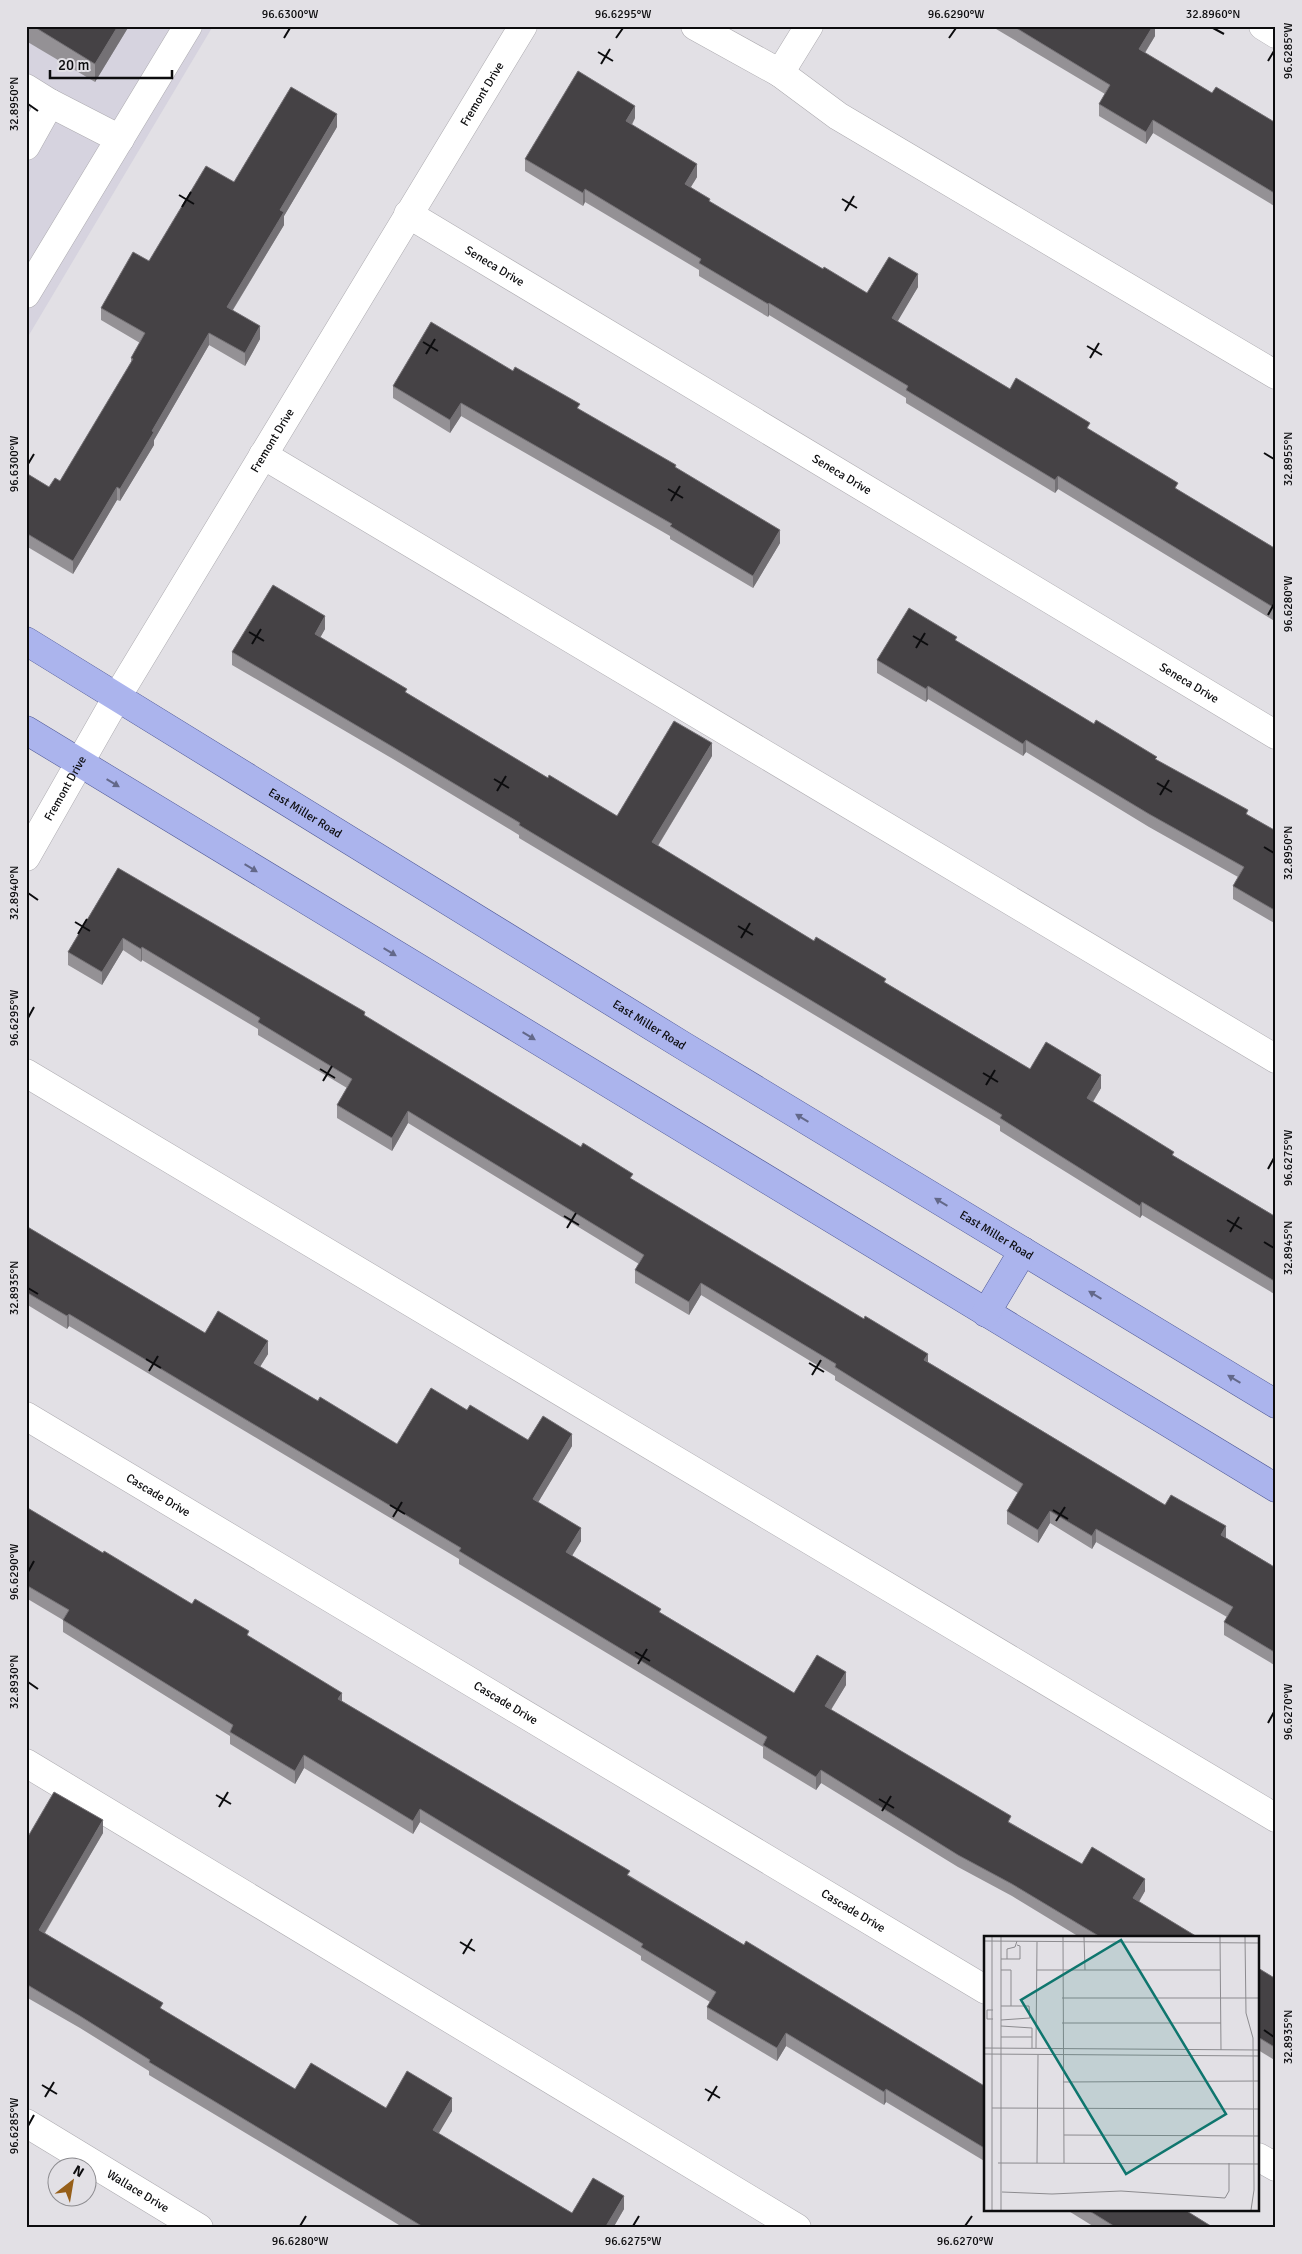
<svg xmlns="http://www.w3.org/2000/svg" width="1302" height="2254" viewBox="0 0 1302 2254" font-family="Signika,sans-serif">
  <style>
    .built { fill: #d6d3df }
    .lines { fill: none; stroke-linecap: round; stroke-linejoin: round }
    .minor-casing { stroke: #adabb0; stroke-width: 29 }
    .major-casing { stroke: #4f5997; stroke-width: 29 }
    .minor { stroke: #fff; stroke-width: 28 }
    .major { stroke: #abb4ed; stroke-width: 28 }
    .wall { fill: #949195 }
    .shaded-wall { fill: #747175 }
    .building { fill: #454245; stroke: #747175 }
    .oneway { fill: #636889 }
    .ticks { fill: none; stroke: #0c0c0e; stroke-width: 2 }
    .labels { text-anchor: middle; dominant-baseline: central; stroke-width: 5; stroke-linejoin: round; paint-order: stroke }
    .street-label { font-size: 12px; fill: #0c0c0e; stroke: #e2e0e5 }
    .inset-road { fill: none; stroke: #8c8b8f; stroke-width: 1 }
    .view { fill: #0f766e; fill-opacity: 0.15; stroke: #0f766e; stroke-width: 2.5 }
    .inset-edge { fill: none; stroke: #0c0c0e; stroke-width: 2.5 }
    .neatline { fill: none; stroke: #0c0c0e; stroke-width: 2 }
    .ticks-label { font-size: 12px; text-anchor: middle; fill: #0c0c0e }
  </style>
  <rect width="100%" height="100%" fill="#e2e0e5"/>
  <!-- built -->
  <path class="built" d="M26 26H213L26 340Z"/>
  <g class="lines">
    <defs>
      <g id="minor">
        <path d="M695 26 780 73 809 26"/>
        <path d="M1263 26 1276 34"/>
        <path d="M780 73 838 116 1276 375"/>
        <path d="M26 88 50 103 26 146"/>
        <path d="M50 103 120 139"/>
        <path id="s1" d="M408 214 1276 735"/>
        <path d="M26 294 188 26"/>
        <path d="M263 455 1276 1059"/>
        <path id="s2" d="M26 857 117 697 523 26"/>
        <path d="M26 1073 1276 1818"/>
        <path id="s3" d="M26 1416 986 1990"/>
        <path d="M26 1763 797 2228"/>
        <path id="s4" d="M26 2123 199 2228"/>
        <path d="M1258 2157 1276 2167"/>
      </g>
      <g id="major">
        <path id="s5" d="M26 641 682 1045 1276 1404"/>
        <path d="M26 730 1276 1488"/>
        <path d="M986 1313 1023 1251"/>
      </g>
    </defs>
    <!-- minor casing -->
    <use href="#minor" class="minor-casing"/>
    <!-- major casing -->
    <use href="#major" class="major-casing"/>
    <!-- minor -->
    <use href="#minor" class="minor"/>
    <!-- major -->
    <use href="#major" class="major"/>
  </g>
  <!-- wall -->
  <g class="wall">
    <path d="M26 26H129L95 82 26 41Z"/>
    <path d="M991 26H1155V36L1145 53 1212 93 1276 123V207L1153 133 1146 144 1099 116V104L1105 94Z"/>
    <path d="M635 118 632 125 697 177 691 187 710 202 823 269 867 293 918 287 897 321 1010 389 1090 430 1178 490 1276 549V622L1058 489 1055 493 906 403V398L769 315 768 317 699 276V270L585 202 583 206 525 171V159Z"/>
    <path d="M337 127 284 216V225L233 310 260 339 245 366 209 345 154 440V445L120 501 117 500 73 574 26 546V473L49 487 60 481 131 364V358L140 343 101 320V308L149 261Z"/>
    <path d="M513 371 580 410 676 468 780 543 753 588 670 539V536L461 416 450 433 393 398V386Z"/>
    <path d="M325 629 320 637 407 693 548 778 617 816 712 756 658 846 814 941 886 983 1030 1069 1101 1088 1093 1102 1174 1156 1276 1217V1295L1142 1215 1140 1218 1000 1131V1126L519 838V835L393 759 232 665V652Z"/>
    <path d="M957 641 1094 724 1157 760 1248 815 1276 831V924L1233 899V886L1238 877 1149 827 1026 752 1023 756 928 699 926 702 877 673V660Z"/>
    <path d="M118 868 365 1016 928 1362 1165 1505 1226 1538 1276 1568V1666L1224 1635V1622L1227 1617 1096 1542 1092 1549 1050 1523 1038 1543 1007 1524V1511L1018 1493 835 1380V1376L701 1295 689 1315 635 1283V1270L639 1264 408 1123 392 1151 337 1118V1105L347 1088 258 1035V1029L142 960 141 962 123 950 102 985 68 965V952Z"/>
    <path d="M26 1226 205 1333 268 1354 260 1367 318 1401 397 1444 467 1410 528 1440 572 1446 538 1502 581 1541 572 1556 661 1613 794 1693 846 1685 831 1710 1011 1823 1082 1864 1145 1891 1139 1902 1199 1938H1081L1012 1896 958 1867 821 1783 816 1790 763 1758V1747L459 1564V1559L69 1326 67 1329 26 1304Z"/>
    <path d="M26 1507 103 1553 249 1637 342 1701 744 1945 986 2087V2162L886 2102 884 2105 786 2046 777 2061 707 2019V2007L710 2002 641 1960V1956L420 1822 413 1834 304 1768 295 1784 230 1744V1736L63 1632V1620L26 1598Z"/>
    <path d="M103 1833 45 1933 163 2010 295 2089 386 2108 452 2111 438 2133 572 2213 624 2209 613 2228H404L149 2075V2071L80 2028 26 1997V1840Z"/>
    <path d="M1258 1968 1276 1979V2061L1258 2050Z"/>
    <path d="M1067 2210H1185L1214 2228H1096Z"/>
  </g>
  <!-- shaded-wall -->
  <g class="shaded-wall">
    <path d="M118 26H129L95 82V64Z"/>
    <path d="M1153 26H1155V36L1139 62V49Z"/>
    <path d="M635 106V118L626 134V121Z"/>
    <path d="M337 114V127L284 216V225L227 319V307L280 210Z"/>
    <path d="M1153 120V133L1146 144V132Z"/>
    <path d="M697 164V177L685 196V184Z"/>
    <path d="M585 189V202L583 206V193Z"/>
    <path d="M918 274V287L892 331V318Z"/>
    <path d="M769 303V315L768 317V304Z"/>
    <path d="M260 326V339L245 366V353Z"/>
    <path d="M209 333V345L154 440V445L120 501V489L152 431Z"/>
    <path d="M461 403V416L450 433V420Z"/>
    <path d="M1058 476V489L1055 493V480Z"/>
    <path d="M117 487V500L73 574V561Z"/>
    <path d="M780 530V543L753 588V576Z"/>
    <path d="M325 616V629L315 647V634Z"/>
    <path d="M928 686V699L926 702V689Z"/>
    <path d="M1026 740V752L1023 756V744Z"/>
    <path d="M712 743V756L652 855V842Z"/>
    <path d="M123 938V950L102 985V972Z"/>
    <path d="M142 947V960L141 962V949Z"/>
    <path d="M1101 1075V1088L1087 1111V1098Z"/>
    <path d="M408 1111V1123L392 1151V1138Z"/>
    <path d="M1142 1202V1215L1140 1218V1206Z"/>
    <path d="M701 1283V1295L689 1315V1302Z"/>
    <path d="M69 1314V1326L67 1329V1316Z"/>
    <path d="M268 1341V1354L254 1376V1363Z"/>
    <path d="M928 1354V1366L924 1360Z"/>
    <path d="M572 1434V1446L533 1511V1499Z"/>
    <path d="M1050 1511V1523L1038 1543V1530Z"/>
    <path d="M1226 1526V1539L1221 1535Z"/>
    <path d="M581 1528V1541L566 1565V1552Z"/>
    <path d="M1096 1529V1542L1092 1549V1536Z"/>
    <path d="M846 1672V1685L825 1719V1706Z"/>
    <path d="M342 1693V1705L338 1699Z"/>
    <path d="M304 1755V1768L295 1784V1771Z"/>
    <path d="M821 1770V1783L816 1790V1777Z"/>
    <path d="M420 1809V1822L413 1834V1821Z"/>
    <path d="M103 1820V1833L39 1942V1930Z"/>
    <path d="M1145 1879V1891L1133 1911V1898Z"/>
    <path d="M786 2033V2046L777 2061V2048Z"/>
    <path d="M886 2089V2102L884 2105V2092Z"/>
    <path d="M452 2098V2111L433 2143V2130Z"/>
    <path d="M624 2196V2209L613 2228H605Z"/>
  </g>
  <!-- building -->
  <g class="building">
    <path d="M33 26H118L95 64Z"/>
    <path d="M1013 26H1153L1139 49 1212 93 1216 87 1276 123V194L1153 120 1146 132 1099 104 1110 85Z"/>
    <path d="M578 71 635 106 626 121 697 164 685 184 710 199 709 201 823 269 824 267 867 293 889 257 918 274 892 318 1010 389 1016 378 1090 423 1087 428 1178 483 1175 488 1276 549V609L1058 476 1055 480 906 390 908 386 769 303 768 304 699 263 701 259 585 189 583 193 525 159Z"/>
    <path d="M291 87 337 114 280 210 284 212 227 307 260 326 245 353 209 333 152 431 154 432 120 489 117 487 73 561 26 533V473L49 487 55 478 60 481 133 359 131 358 145 333 101 308 133 252 149 261 206 166 234 182Z"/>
    <path d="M431 322 513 371 515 367 580 404 577 408 676 465 675 467 780 530 753 576 670 526 672 524 461 403 450 420 393 386Z"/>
    <path d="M273 585 325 616 315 634 407 689 405 692 548 778 549 775 617 816 674 721 712 743 652 842 814 941 816 937 886 979 884 982 1030 1069 1046 1042 1101 1075 1087 1098 1174 1152 1172 1155 1276 1217V1282L1142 1202 1140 1206 1000 1118 1002 1115 519 825 520 823 393 747 232 652Z"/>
    <path d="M909 608 957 637 955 640 1094 724 1096 720 1157 757 1155 759 1248 810 1246 814 1276 831V911L1233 886 1244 867 1149 814 1026 740 1023 744 928 686 926 689 877 660Z"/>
    <path d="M118 868 365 1012 364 1015 581 1147 583 1143 633 1174 630 1178 864 1319 865 1316 928 1354 924 1360 1165 1505 1171 1495 1226 1526 1221 1535 1276 1568V1653L1224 1622 1233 1607 1096 1529 1092 1536 1050 1511 1038 1530 1007 1511 1023 1484 835 1367 836 1364 701 1283 689 1302 635 1270 644 1255 408 1111 392 1138 337 1105 352 1079 258 1022 260 1018 142 947 141 949 123 938 102 972 68 952Z"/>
    <path d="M26 1226 205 1333 218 1311 268 1341 254 1363 318 1401 320 1397 397 1444 431 1388 467 1410 470 1405 528 1440 543 1416 572 1434 533 1499 581 1528 566 1552 661 1609 659 1612 794 1693 817 1655 846 1672 825 1706 1011 1816 1008 1822 1082 1864 1092 1847 1145 1879 1133 1898 1199 1938H1102L1012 1884 958 1855 821 1770 816 1777 763 1745 767 1737 459 1551 461 1548 69 1314 67 1316 26 1292Z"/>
    <path d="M26 1507 103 1553 104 1551 192 1604 195 1599 249 1631 247 1635 342 1693 338 1699 630 1871 627 1875 744 1945 746 1941 986 2087V2149L886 2089 884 2092 786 2033 777 2048 707 2007 716 1992 641 1947 643 1944 420 1809 413 1821 304 1755 295 1771 230 1732 233 1725 63 1620 69 1610 26 1585Z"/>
    <path d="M54 1792 103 1820 39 1930 163 2003 160 2008 295 2089 311 2063 386 2108 407 2071 452 2098 433 2130 572 2213 593 2178 624 2196 605 2228H425L149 2062 150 2060 80 2016 26 1984V1840Z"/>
    <path d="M1258 1968 1276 1979V2048L1258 2037Z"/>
    <path d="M1088 2210H1185L1214 2228H1117Z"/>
  </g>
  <!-- one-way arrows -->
  <defs><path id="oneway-solid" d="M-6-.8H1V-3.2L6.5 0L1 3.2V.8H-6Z" transform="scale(1.25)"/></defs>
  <g class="oneway">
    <use href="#oneway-solid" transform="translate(113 783) rotate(31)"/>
    <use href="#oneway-solid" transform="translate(251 868) rotate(31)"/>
    <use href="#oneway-solid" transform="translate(390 952) rotate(31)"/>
    <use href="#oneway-solid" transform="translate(529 1036) rotate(31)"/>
    <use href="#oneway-solid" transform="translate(802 1118) rotate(-149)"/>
    <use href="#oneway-solid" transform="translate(941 1202) rotate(-149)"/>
    <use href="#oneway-solid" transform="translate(1095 1295) rotate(-149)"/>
    <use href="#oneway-solid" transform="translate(1234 1379) rotate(-149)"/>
  </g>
  <!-- ticks -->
  <path class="ticks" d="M1213 28 1224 34M284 38 290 28M616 38 623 28M949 38 956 28M598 52 613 61M1268 61 1274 51M601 64 610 49M28 104 38 111M179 195 194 204M842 199 857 208M182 207 191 192M845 211 854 196M423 342 438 351M1087 346 1102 355M426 354 435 339M1090 358 1099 343M1264 453 1274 459M28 464 34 454M668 489 683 498M671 501 680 486M1268 615 1274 604M249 632 264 641M913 636 928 645M252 644 261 629M916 648 925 633M494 779 509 788M1157 783 1172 792M497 791 506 776M1160 795 1169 780M1264 847 1274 853M28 893 38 900M75 922 90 931M738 926 753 935M78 934 87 919M741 938 750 923M28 1018 34 1007M320 1069 335 1078M983 1073 998 1082M323 1081 332 1066M986 1085 995 1070M1268 1169 1274 1158M564 1216 579 1225M1227 1220 1242 1229M567 1228 576 1213M1230 1232 1239 1217M1264 1242 1274 1248M28 1288 38 1294M146 1359 161 1368M809 1363 824 1372M149 1371 158 1356M812 1375 821 1360M390 1505 405 1514M1053 1510 1068 1519M393 1517 402 1502M1056 1521 1065 1507M28 1572 34 1561M635 1652 650 1661M638 1664 647 1649M28 1682 38 1689M1268 1723 1274 1712M216 1795 231 1804M879 1799 894 1808M219 1807 228 1792M882 1811 891 1796M460 1942 475 1951M463 1954 472 1939M1264 2030 1274 2037M42 2085 57 2094M705 2089 720 2098M45 2097 54 2082M708 2101 717 2086M28 2126 34 2115M300 2226 306 2216M633 2226 639 2216M965 2226 972 2216"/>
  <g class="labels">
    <!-- street labels -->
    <g class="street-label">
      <text stroke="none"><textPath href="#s2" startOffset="889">Fremont Drive</textPath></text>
      <text stroke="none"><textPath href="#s1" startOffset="101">Seneca Drive</textPath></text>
      <text stroke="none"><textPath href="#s2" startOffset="484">Fremont Drive</textPath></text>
      <text stroke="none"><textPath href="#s1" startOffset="506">Seneca Drive</textPath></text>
      <text stroke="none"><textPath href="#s1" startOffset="911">Seneca Drive</textPath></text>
      <text stroke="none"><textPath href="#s2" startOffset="79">Fremont Drive</textPath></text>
      <text stroke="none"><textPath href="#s5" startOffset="328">East Miller Road</textPath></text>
      <text stroke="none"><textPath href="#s5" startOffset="732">East Miller Road</textPath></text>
      <text stroke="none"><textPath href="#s5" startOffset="1138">East Miller Road</textPath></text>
      <text stroke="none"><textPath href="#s3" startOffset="154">Cascade Drive</textPath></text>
      <text stroke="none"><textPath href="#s3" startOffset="559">Cascade Drive</textPath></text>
      <text stroke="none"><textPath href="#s3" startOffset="964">Cascade Drive</textPath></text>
      <text stroke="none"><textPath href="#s4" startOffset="131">Wallace Drive</textPath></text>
    </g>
  </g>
  <!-- overview -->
  <g transform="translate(984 1936)">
    <rect width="275" height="275" fill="#e2e0e5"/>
    <path class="inset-road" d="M8 1V274M17 1V274M79 1 80 227M236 1 237 114M261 1 262 77 269 102 270 254 267 274M0 5 275 7M17 23H36V10L33 9M23 23V13L31 11 33 5M17 34H27V70M53 34H101L100 1M101 34H236M0 45V63M78 62H275M17 70H45L46 82 17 84M9 74H3V83H9M78 87H237M0 90V106M17 90 48 92V112M17 101H48M0 112 275 114M52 112 53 6M0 118 275 120M79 146 275 145M8 172 275 173M80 199 275 200M14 227 275 228M53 227 54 119M18 256 68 258 137 255 241 262 245 255V227"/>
    <path class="view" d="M137 4 242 178 142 238 37 64Z"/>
    <rect width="275" height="275" class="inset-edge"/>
  </g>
  <!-- border -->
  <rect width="1302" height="2254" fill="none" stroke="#e2e0e5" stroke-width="55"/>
  <!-- north arrow -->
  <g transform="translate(72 2182) rotate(31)"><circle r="24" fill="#e2e0e5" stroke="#8c8b8f"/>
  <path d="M0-4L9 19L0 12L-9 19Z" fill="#965f19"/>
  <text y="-8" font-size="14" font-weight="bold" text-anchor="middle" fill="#0c0c0e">N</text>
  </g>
  <!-- scale -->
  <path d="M50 70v8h122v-8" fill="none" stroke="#0c0c0e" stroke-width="2.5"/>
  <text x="58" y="70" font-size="15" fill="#0c0c0e" stroke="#e2e0e5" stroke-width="4" paint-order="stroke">20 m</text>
  <rect x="28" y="28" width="1246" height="2198" class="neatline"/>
  <g class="ticks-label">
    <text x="290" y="18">96.6300°W</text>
    <text x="623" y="18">96.6295°W</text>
    <text x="956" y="18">96.6290°W</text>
    <text x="1213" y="18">32.8960°N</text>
    <text transform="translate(1288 51) rotate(-90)" y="4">96.6285°W</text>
    <text transform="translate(14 104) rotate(-90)" y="4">32.8950°N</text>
    <text transform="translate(1288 459) rotate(-90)" y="4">32.8955°N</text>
    <text transform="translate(14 464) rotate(-90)" y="4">96.6300°W</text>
    <text transform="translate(1288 604) rotate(-90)" y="4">96.6280°W</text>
    <text transform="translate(1288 853) rotate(-90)" y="4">32.8950°N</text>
    <text transform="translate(14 893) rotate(-90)" y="4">32.8940°N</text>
    <text transform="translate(14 1018) rotate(-90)" y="4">96.6295°W</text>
    <text transform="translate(1288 1158) rotate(-90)" y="4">96.6275°W</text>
    <text transform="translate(1288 1248) rotate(-90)" y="4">32.8945°N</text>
    <text transform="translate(14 1288) rotate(-90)" y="4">32.8935°N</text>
    <text transform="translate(14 1572) rotate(-90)" y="4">96.6290°W</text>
    <text transform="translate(14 1682) rotate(-90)" y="4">32.8930°N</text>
    <text transform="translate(1288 1712) rotate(-90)" y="4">96.6270°W</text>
    <text transform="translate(1288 2037) rotate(-90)" y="4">32.8935°N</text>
    <text transform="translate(14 2126) rotate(-90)" y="4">96.6285°W</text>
    <text x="300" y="2245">96.6280°W</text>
    <text x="633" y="2245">96.6275°W</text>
    <text x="965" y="2245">96.6270°W</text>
  </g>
</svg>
